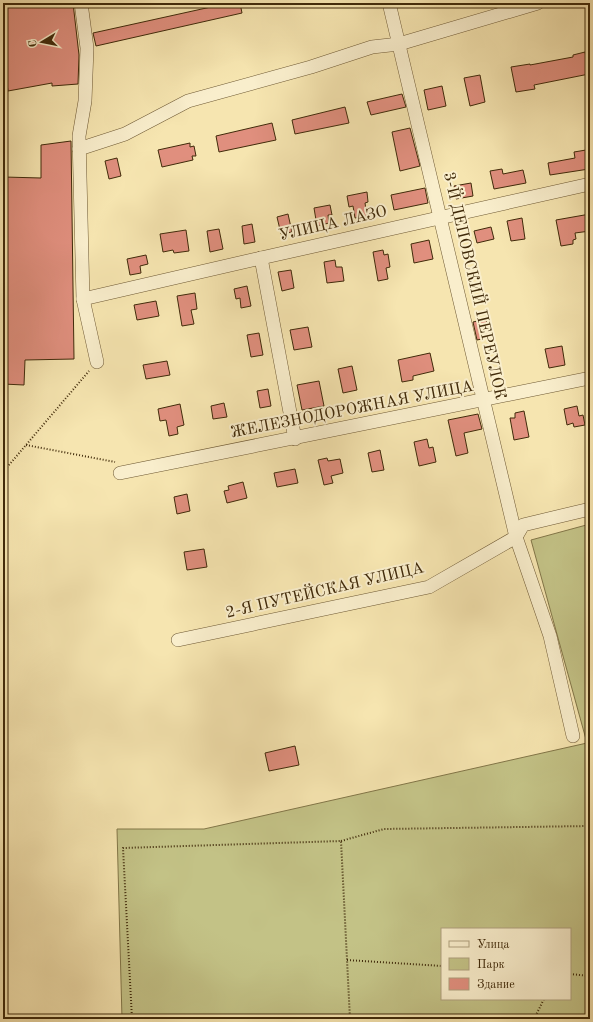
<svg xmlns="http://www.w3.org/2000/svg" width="593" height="1022" viewBox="0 0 593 1022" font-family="'Old Standard TT',serif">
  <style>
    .green { fill: #c3c286; stroke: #827648; fill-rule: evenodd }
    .building { fill: #e08f7e; stroke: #402a0a }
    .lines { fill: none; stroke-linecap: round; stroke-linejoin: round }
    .street-casing { stroke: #6e5934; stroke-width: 14 }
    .path { stroke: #402a0a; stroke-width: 2; stroke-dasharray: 1 2; stroke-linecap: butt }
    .street { stroke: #f9eecc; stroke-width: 13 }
    .labels { text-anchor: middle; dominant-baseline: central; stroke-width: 4; stroke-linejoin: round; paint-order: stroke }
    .street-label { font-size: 16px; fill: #402a0a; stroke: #f9eecc }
  </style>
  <rect width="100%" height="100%" fill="#f6e5b0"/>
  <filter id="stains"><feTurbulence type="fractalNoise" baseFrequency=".005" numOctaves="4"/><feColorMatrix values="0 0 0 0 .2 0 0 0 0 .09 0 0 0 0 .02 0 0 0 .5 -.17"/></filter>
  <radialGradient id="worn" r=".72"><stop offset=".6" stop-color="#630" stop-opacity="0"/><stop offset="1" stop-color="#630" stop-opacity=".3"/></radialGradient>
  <!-- green -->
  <path class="green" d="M590 524V1019H122L117 829H204L587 743 531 540ZM442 929H570V999H442Z"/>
  <!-- building -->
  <g class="building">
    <path d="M3 3H73L79 55 78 84 52 86V83L8 91 3 54Z"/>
    <path d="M229 3H240L242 13 96 46 93 33Z"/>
    <path d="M585 52 589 74 534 85 535 89 516 92 511 67 530 64V65L573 57V55Z"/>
    <path d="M480 75 485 102 470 106 464 78Z"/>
    <path d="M442 86 446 106 428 110 424 90Z"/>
    <path d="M402 94 406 107 371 115 367 102Z"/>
    <path d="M345 107 349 123 295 134 292 120Z"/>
    <path d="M272 123 276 140 219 152 216 136Z"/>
    <path d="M410 128 420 166 400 171 392 132Z"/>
    <path d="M71 141 74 359 25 360 24 385 3 384 4 177 41 178V145Z"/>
    <path d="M190 143V147L194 146 196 156H192L193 160 162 167 158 150Z"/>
    <path d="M586 150 589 169 550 175 548 163 575 158 574 152Z"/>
    <path d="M117 158 121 176 109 179 105 161Z"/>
    <path d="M502 169 503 174 523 170 526 183 494 189 490 171Z"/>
    <path d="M471 183 473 196 456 199 454 186Z"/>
    <path d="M425 188 428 203 394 210 391 195Z"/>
    <path d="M367 192 368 202 365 203 367 216 355 218 353 206 349 207 347 196Z"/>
    <path d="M330 205 332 215H328L329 223 317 226 314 208Z"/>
    <path d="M288 214 292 232 281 234 277 217Z"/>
    <path d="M590 214V231L575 233 576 239 573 240V244L561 246 556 220Z"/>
    <path d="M522 218 525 239 511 241 507 221Z"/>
    <path d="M252 224 255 242 244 244 242 226Z"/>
    <path d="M491 227 494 239 477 243 474 231Z"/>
    <path d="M219 229 223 249 210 252 207 231Z"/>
    <path d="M186 230 189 251 174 253 173 250 163 252 160 234Z"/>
    <path d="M429 240 433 259 414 263 411 244Z"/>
    <path d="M383 250 384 255 388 254 390 267 386 268 388 279 378 281 373 252Z"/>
    <path d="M146 255 148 264 140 266 141 273 130 275 127 259Z"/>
    <path d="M335 260 336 267H342L344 281 327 283 324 262Z"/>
    <path d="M291 270 294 288 282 291 278 272Z"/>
    <path d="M247 286 251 306 241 308 240 298 236 299 234 289Z"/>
    <path d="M195 293 197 309 191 310 194 324 182 326 177 296Z"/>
    <path d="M156 301 159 316 137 320 134 305Z"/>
    <path d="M486 319 491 337 477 340 473 322Z"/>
    <path d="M308 327 312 347 294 350 290 330Z"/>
    <path d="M259 333 263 355 251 357 247 335Z"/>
    <path d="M562 346 565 365 549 368 545 349Z"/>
    <path d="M430 353 434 371 413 376V380L402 382 398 360Z"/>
    <path d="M167 361 170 375 146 379 143 365Z"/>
    <path d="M352 366 357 390 343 393 338 369Z"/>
    <path d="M319 381 324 406 302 410 297 385Z"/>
    <path d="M268 389 271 406 260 408 257 391Z"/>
    <path d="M224 403 227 417 213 419 211 406Z"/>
    <path d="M180 404 184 425 177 427 178 434 169 436 166 420 160 421 158 409Z"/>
    <path d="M577 406 579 416 583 415 585 425 574 427 573 423 567 425 564 409Z"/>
    <path d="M524 411 529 437 514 440 510 418H515V413Z"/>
    <path d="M478 414 482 429 464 433 468 453 456 456 448 420Z"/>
    <path d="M427 439 429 448 433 447 436 462 419 466 414 442Z"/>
    <path d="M380 450 384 470 372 472 368 453Z"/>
    <path d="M327 458 328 461 340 459 343 473 331 476 333 483 324 485 318 460Z"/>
    <path d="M295 469 298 483 277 487 274 473Z"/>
    <path d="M243 482 247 498 227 503 224 491 229 490 228 486Z"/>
    <path d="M187 494 190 511 177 514 174 497Z"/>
    <path d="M204 549 207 567 187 570 184 552Z"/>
    <path d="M295 746 299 765 269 771 265 753Z"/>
  </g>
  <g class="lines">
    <defs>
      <g id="street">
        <path d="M81 3 87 48 85 101 79 136 83 299 97 362"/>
        <path d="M389 3 516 537 550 636 573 736"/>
        <path d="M79 149 125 134 188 101 311 67 372 47 399 44 538 3"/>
        <path d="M261 258 295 439"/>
        <path d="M83 299 261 258 590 184"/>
        <path d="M120 473 590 378"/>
        <path d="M178 640 429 587 516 537 523 525 590 509"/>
      </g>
    </defs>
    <!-- street casing -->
    <use href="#street" class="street-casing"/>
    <!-- path -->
    <g class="path">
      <path d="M26 445 115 462"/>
      <path d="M3 472 89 371"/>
      <path d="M341 841 384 829 590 826"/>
      <path d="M347 960 442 966"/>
      <path d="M570 974 590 976"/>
      <path d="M132 1019 123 848 341 841 350 1019"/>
      <path d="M534 1019 544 999"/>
    </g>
    <!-- street -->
    <use href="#street" class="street"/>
  </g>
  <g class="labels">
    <!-- street labels -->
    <g class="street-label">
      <text transform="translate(333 224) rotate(-13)">УЛИЦА ЛАЗО</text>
      <text transform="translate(474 286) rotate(77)">3-Й ДЕПОВСКИЙ ПЕРЕУЛОК</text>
      <text transform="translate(352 410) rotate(-11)">ЖЕЛЕЗНОДОРОЖНАЯ УЛИЦА</text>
      <text transform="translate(325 591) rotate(-13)">2-Я ПУТЕЙСКАЯ УЛИЦА</text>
    </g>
  </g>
  <!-- margin -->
  <rect width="593" height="1022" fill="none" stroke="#f6e5b0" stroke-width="16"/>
  <rect x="4" y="4" width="585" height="1014" fill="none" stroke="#402a0a" stroke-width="2"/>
  <rect x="8" y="8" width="577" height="1006" fill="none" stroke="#402a0a"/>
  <!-- legend -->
  <rect x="441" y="928" width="130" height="72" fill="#f9eecc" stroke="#afa07e"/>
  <rect x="449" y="941" width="20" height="6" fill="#f9eecc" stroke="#afa07e"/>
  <text x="477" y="948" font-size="12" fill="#402a0a">Улица</text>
  <rect x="449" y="958" width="20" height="12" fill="#c3c286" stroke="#afa07e"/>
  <text x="477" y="968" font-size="12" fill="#402a0a">Парк</text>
  <rect x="449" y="978" width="20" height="12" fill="#e08f7e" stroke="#afa07e"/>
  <text x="477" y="988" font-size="12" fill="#402a0a">Здание</text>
  <!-- north arrow -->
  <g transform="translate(42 42) rotate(260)" stroke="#f9eecc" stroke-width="3" paint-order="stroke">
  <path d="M0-3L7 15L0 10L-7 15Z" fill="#402a0a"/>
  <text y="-6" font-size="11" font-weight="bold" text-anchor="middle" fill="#402a0a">С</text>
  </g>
  <rect width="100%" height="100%" filter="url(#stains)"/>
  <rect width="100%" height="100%" fill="url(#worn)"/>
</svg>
